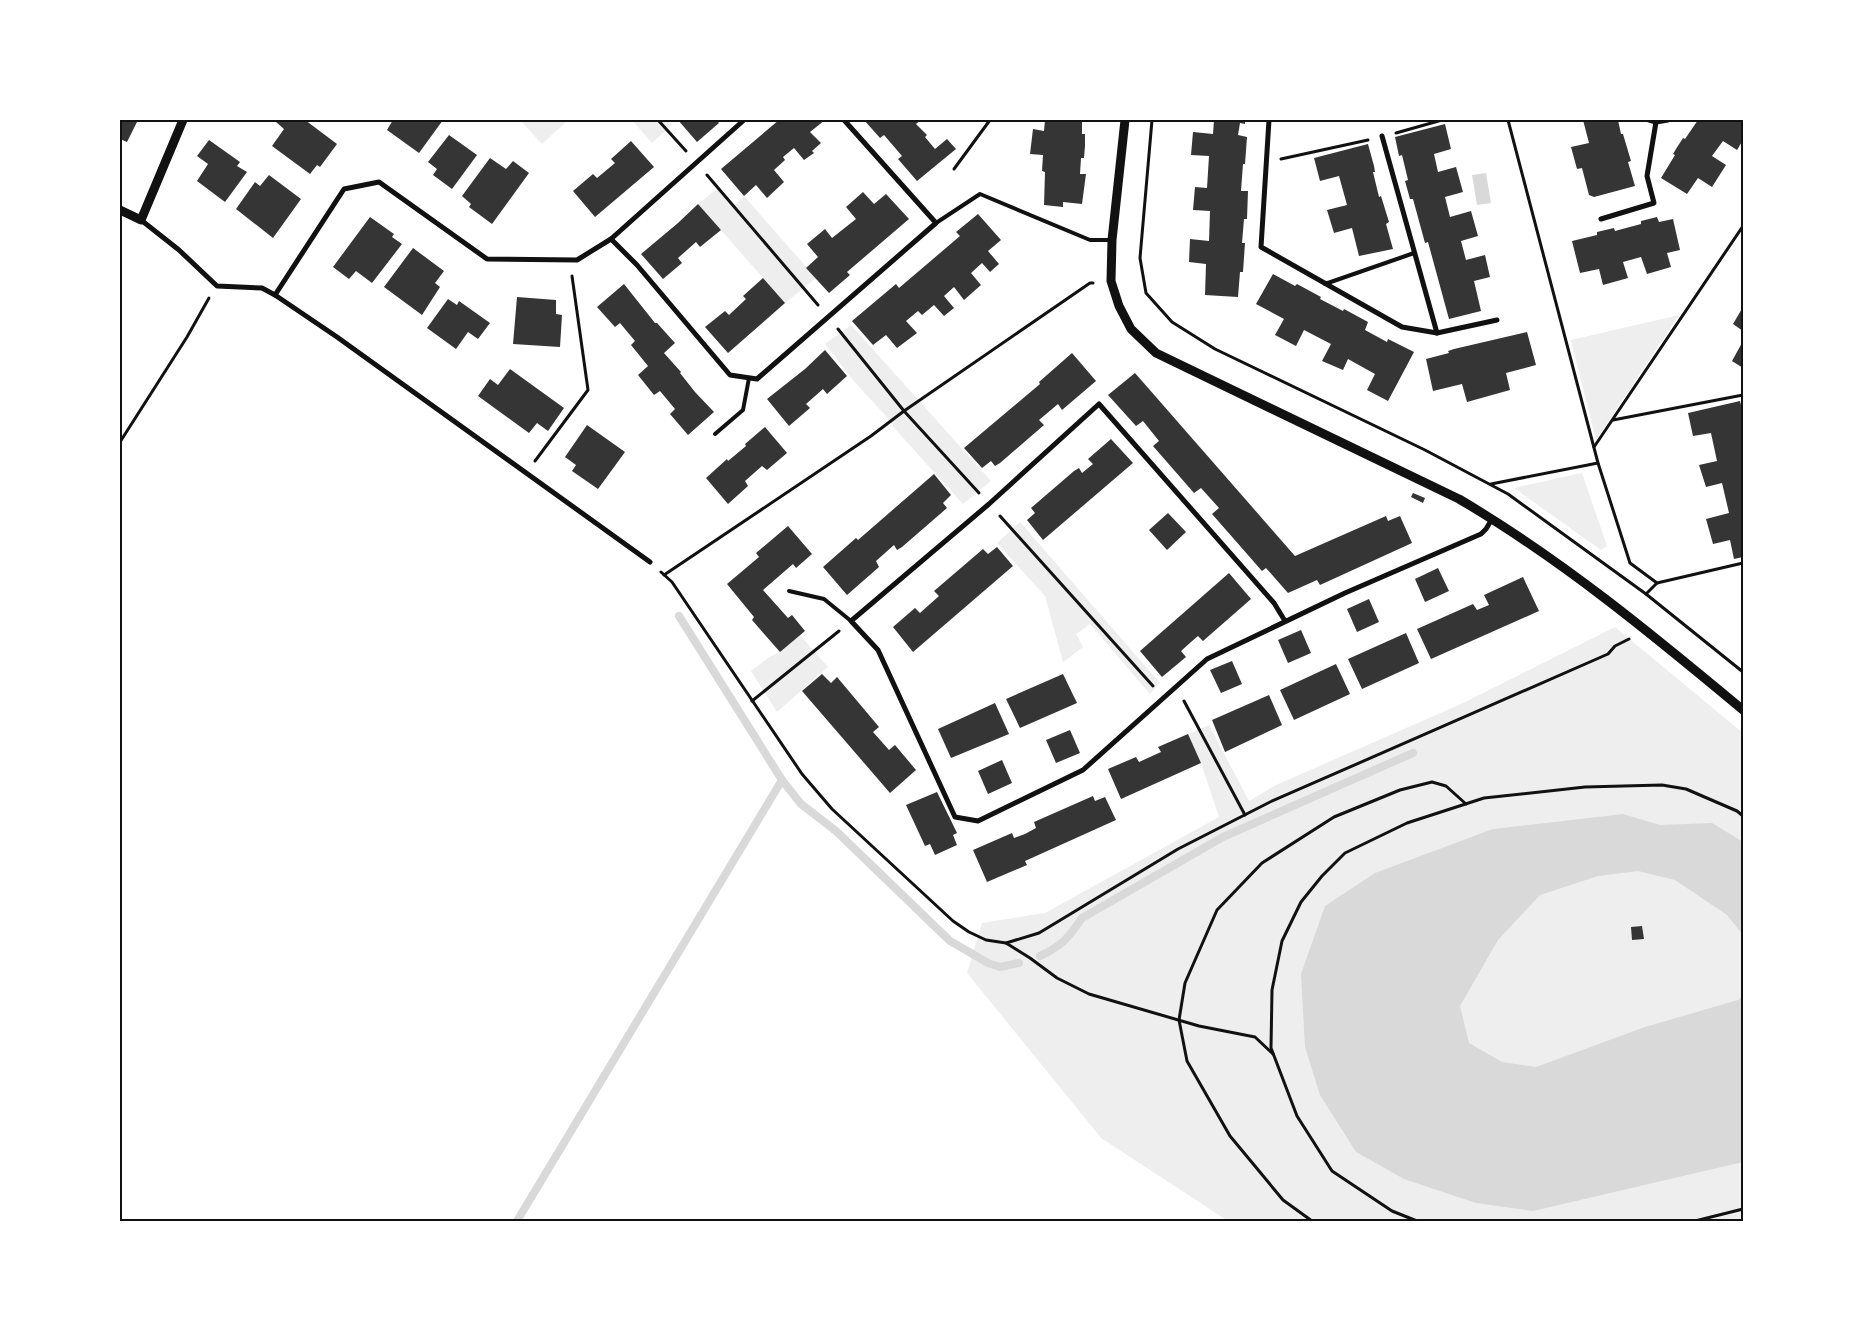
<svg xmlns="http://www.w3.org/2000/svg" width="1863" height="1341" viewBox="0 0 1863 1341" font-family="'Space Grotesk',sans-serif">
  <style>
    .green { fill: #eee }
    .water { fill: #d9d9d9 }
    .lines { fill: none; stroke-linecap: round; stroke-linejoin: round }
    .stream { stroke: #d9d9d9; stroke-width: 8 }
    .building { fill: #353535 }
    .path { stroke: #111; stroke-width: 3 }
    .service { stroke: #111; stroke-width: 4 }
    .minor { stroke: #111; stroke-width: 5 }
    .tertiary { stroke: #111; stroke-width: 9 }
    .neatline { fill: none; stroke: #111; stroke-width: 2 }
  </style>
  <rect width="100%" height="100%" fill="#fff"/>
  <!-- green -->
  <g class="green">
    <path d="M520 120H568L542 144Z"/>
    <path d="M632 120H668L672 125 652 143Z"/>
    <path d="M718 188 733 206 744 196 816 278 785 303 698 204Z"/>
    <path d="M1679 315 1596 440 1571 340Z"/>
    <path d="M851 325 991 481 963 504 896 430 885 415 852 379 825 344Z"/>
    <path d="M1582 473 1607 546 1601 550 1514 488Z"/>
    <path d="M1020 522 1160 683 1150 694 1090 624 1076 634 1083 647 1063 662 1045 596 997 543Z"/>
    <path d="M1615 627 1743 733V1221H1228L1101 1138 967 973 982 923 1045 913 1219 817 1201 763 1188 734 1209 725 1249 801 1276 785 1461 704Z"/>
    <path d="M800 635 828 667 777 712 751 671 769 657 780 652Z"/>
  </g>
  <!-- water -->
  <g class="water">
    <path d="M1486 173 1491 203 1477 205 1472 175Z"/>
    <path d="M1623 814 1660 825 1712 823 1743 842V935L1727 915 1675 880 1638 871 1598 876 1540 895 1498 940 1460 1006 1469 1043 1502 1062 1536 1067 1645 1027 1738 1000 1743 995V1162L1533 1211 1476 1203 1404 1179 1356 1152 1320 1095 1305 1047 1301 974 1325 906 1375 873 1493 829Z"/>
  </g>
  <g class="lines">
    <!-- stream -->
    <g class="stream">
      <path d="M679 616 782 780 801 804 836 831 950 941 988 963 1000 967 1019 963"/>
      <path d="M1040 956C1062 946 1069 937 1082 918L1223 837 1413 753"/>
      <path d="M517 1221 782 780"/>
    </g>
  </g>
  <!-- building -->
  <g class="building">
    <path d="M120 120H138L127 142 120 139Z"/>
    <path d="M278 120H305L337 144 320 167 317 165 310 174 272 146 284 129 276 122Z"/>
    <path d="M393 120H443L419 153 387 130Z"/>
    <path d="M678 120H716L719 123 697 142Z"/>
    <path d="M779 120H825L810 132 821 143 812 151 814 153 804 160 794 148 783 157 785 160 774 170 784 182 767 198 756 185 744 196 721 169Z"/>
    <path d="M864 120H921L916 124 927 135 925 137 935 149 947 139 956 149 917 181 898 159 902 156 884 135 880 138Z"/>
    <path d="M1045 120H1082V134H1085V146L1084 158H1081L1080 174H1086L1082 204 1063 202V207L1044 205 1045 172 1042 171 1043 155 1030 154 1033 129 1044 131Z"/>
    <path d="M1214 120H1245V124L1240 123 1238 135 1247 137 1245 164H1243L1241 191H1248L1247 219H1244L1242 243H1245L1243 272H1240L1238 297 1205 295 1206 264 1189 262 1190 239 1209 241 1210 211 1193 210 1195 187 1207 188 1209 156 1191 155 1193 132 1213 134Z"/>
    <path d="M1583 120H1618L1621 134H1623L1631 161 1628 162 1635 186 1594 197 1589 195 1582 168 1577 169 1571 147 1589 143Z"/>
    <path d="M1698 120H1738L1743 123V140L1737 150 1723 141 1712 156 1726 165 1712 187 1698 178 1687 194 1661 178 1675 155 1673 154 1676 149 1683 138 1685 139Z"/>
    <path d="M1445 124 1451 149 1434 154 1438 172 1456 167 1463 192 1445 197 1450 217 1471 211 1478 236 1461 241 1466 260 1485 255 1490 277 1474 281 1481 311 1449 319 1428 242 1425 243 1413 199H1410L1405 181 1408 180 1402 155 1399 156 1395 137Z"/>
    <path d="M449 135 477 155 452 189 433 175 437 169 428 162Z"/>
    <path d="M209 140 240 162 237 166 247 172 225 202 197 181 208 164 197 156Z"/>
    <path d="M631 141 654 167 595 217 573 191 593 174 597 178 615 163 611 159Z"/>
    <path d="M1368 144 1374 166 1375 172H1373L1379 197 1381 196 1389 222 1386 224 1393 249 1359 256 1352 228 1334 233 1327 210 1347 205 1339 176 1320 181 1314 158Z"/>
    <path d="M490 158 506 169 513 161 529 173 492 224 469 207 471 204 462 196Z"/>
    <path d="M269 175 301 199 273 238 236 209 255 182 260 186Z"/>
    <path d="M863 192 874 204 886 194 909 219 847 272 850 275 829 293 806 268 818 257 807 244 825 229 832 238 856 219 846 207Z"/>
    <path d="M698 204 721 230 700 247 696 242 678 258 682 263 663 279 641 254 678 223Z"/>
    <path d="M978 214 1001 240 988 251 999 264 990 272 982 263 971 273 981 285 964 300 954 287 944 296 954 308 944 316 934 305 922 315 918 311 906 321 917 333 897 348 886 335 873 345 852 321 896 284 899 288 960 236 956 232Z"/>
    <path d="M370 217 394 234 392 237 402 244 372 283 356 271 349 279 333 267Z"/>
    <path d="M1657 217 1659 222 1673 219 1680 250 1667 253 1671 267 1647 274 1641 257 1623 262 1628 278 1603 285 1599 269 1580 273 1572 241 1597 235V232L1614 228 1615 231 1641 224V221Z"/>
    <path d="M413 248 444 271 435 283 440 287 422 315 384 287Z"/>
    <path d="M1273 274 1295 286 1297 284 1321 297 1320 299 1343 311 1344 309 1368 322 1365 330 1387 342 1388 339 1414 352 1388 401 1367 390 1375 374 1348 359 1343 370 1322 361 1331 344 1304 330 1296 346 1275 335 1284 319 1256 304Z"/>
    <path d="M763 278 785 303 728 353 705 327 725 311 729 315 746 299 743 296Z"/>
    <path d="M624 284 655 323H657L675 343 664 353 681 372 680 373 695 392 714 412 688 435 670 414 675 409 660 391 654 395 638 375 648 366 631 345 635 341 620 323 615 327 597 307Z"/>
    <path d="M517 297 556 300V314L562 315 560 347 513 344Z"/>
    <path d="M448 299 457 305 459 301 490 323 478 339 468 332 456 349 427 328Z"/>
    <path d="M1743 307V331L1733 324Z"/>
    <path d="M1527 332 1536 365 1506 373 1510 390 1467 402 1462 384 1433 391 1426 359 1449 353 1448 351 1454 349Z"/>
    <path d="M1743 341V368L1732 361Z"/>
    <path d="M825 350 847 376 827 394 823 389 806 404 810 408 789 426 767 399 805 369Z"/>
    <path d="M1072 353 1096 381 1062 410 1058 404 1039 420 1044 425 1000 463 995 466 991 461 982 468 964 448 1040 384 1039 382Z"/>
    <path d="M510 369 564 408 548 431 537 423 529 433 478 396 490 379 498 385Z"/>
    <path d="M1135 373 1295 556 1386 516 1388 521 1400 516 1412 543 1320 585 1317 580 1288 593 1266 568 1262 571 1212 514 1219 508 1201 488 1194 493 1153 446 1159 441 1143 421 1136 426 1108 395Z"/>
    <path d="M1740 401 1743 413V557L1734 559 1730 540 1713 544 1706 519 1729 513 1722 483 1706 487 1699 465 1717 461 1711 433 1693 436 1688 413Z"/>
    <path d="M587 425 625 452 598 489 572 471 576 465 565 457Z"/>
    <path d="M765 427 787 453 767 470 762 466 745 481 748 486 728 504 706 478 727 459 728 461 746 446 745 444Z"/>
    <path d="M1111 439 1133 463 1043 540 1027 520 1035 513 1031 508 1074 471 1079 468 1082 473 1093 464 1088 459Z"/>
    <path d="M934 474 951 495 943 503 947 508 902 547 897 550 894 545 876 561 879 567 847 595 823 567 856 538 858 540Z"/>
    <path d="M1413 493 1425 498 1423 503 1411 497Z"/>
    <path d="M1168 513 1186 532 1167 550 1149 530Z"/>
    <path d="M788 526 812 554 796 568 793 564 763 590 788 618 792 615 805 631 780 652 752 620 754 617 727 584 759 557 756 553Z"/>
    <path d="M997 547 1013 566 913 652 893 627 915 608 920 613 930 604 939 596 934 591 983 549 988 554Z"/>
    <path d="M1438 568 1449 591 1425 602 1415 579Z"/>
    <path d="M1229 573 1251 599 1203 641 1198 636 1191 642 1181 651 1186 657 1162 677 1140 651Z"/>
    <path d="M1523 577 1539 611 1431 659 1417 629 1473 604 1477 610 1489 605 1484 595Z"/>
    <path d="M1369 599 1379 622 1357 632 1347 609Z"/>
    <path d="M1301 630 1311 653 1288 663 1278 640Z"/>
    <path d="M1406 633 1419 663 1362 689 1348 659Z"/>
    <path d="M1232 661 1242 684 1221 693 1210 670Z"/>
    <path d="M1336 664 1350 694 1294 720 1280 690Z"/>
    <path d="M822 674 831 683 837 677 879 727 873 732 889 750 895 745 916 770 890 793 802 691Z"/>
    <path d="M1063 674 1077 703 1020 728 1006 699Z"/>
    <path d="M1269 695 1282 725 1225 752 1212 720Z"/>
    <path d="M995 703 1009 734 951 758 938 729Z"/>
    <path d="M1070 730 1080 753 1056 763 1046 740Z"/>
    <path d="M1188 734 1201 763 1121 799 1108 769 1136 757 1139 762 1161 752 1158 747Z"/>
    <path d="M1002 760 1012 783 988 794 978 771Z"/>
    <path d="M937 792 957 833 953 835 957 845 935 855 930 844 925 846 906 805Z"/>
    <path d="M1093 796 1095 801 1105 797 1116 820 1025 861 1027 865 987 882 973 850 1012 833 1014 838 1025 834 1036 828 1034 822Z"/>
    <path d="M1642 926 1644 939 1632 940 1631 927Z"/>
  </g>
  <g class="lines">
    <!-- path -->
    <g class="path">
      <path d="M658 120 686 151"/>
      <path d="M1152 120 1140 258 1146 293 1172 322 1215 349 1425 450 1508 494 1646 594 1743 672"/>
      <path d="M1508 120 1598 463 1630 563 1657 583"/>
      <path d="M1396 133 1442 120"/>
      <path d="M1281 159 1368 140"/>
      <path d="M954 169 990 120"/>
      <path d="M707 175 818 305"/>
      <path d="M838 329 904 411 979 493"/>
      <path d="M1613 420 1743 395"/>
      <path d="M120 442 187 337 209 298"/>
      <path d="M1594 447 1743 226"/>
      <path d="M535 461 588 390 572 276"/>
      <path d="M1491 484 1598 463"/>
      <path d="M1000 516 1153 686"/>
      <path d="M661 572 672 582 802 774 832 809 953 921 969 932 986 940 1006 943 1039 933 1178 849 1270 802 1608 654 1615 646 1629 639"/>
      <path d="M664 575 871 436 904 411 1090 283H1093"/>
      <path d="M1646 594 1657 583 1743 563"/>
      <path d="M752 701 839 631"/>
      <path d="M1184 701 1245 815"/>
      <path d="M1006 943 1030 958 1057 978 1089 994 1199 1026 1255 1037 1273 1054"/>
      <path d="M1312 1221 1283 1200 1230 1136 1187 1061 1179 1020 1185 983 1217 910 1262 863 1334 817 1400 790 1432 782 1446 786 1466 804"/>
      <path d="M1417 1221 1392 1211 1332 1171 1297 1116 1271 1048 1272 990 1282 941 1301 902 1322 876 1345 853 1407 823 1484 798 1585 787 1662 785 1686 789 1737 811 1743 816"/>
      <path d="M1695 1221 1743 1209"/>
    </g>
    <!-- service -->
    <g class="service">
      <path d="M936 223 980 194 1090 240H1111"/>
      <path d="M1325 284 1414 253"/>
      <path d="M715 434 743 410 749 378"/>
      <path d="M789 591 824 599 851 621"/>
    </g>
    <!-- minor -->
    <g class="minor">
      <path d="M1269 120 1261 247 1402 327 1437 333 1497 320"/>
      <path d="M1649 120 1656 122 1668 120"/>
      <path d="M1382 136 1437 333"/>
      <path d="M1601 219 1654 203 1647 176 1656 122"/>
      <path d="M141 220 179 250 217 286 262 288 275 295 337 337 650 562"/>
      <path d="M611 239 637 265 730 375 757 379 936 223 844 120"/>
      <path d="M275 295 344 189 379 182 487 259 577 260 611 239 744 120"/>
      <path d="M1285 621 1274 603 1099 404 989 504 851 621 878 650 955 817 978 821 1083 770 1207 659 1345 593 1481 534 1486 529 1492 519"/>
    </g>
    <!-- tertiary -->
    <g class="tertiary">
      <path d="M1125 120 1112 240 1111 281 1119 306 1131 329 1156 353 1459 499C1561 559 1653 635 1743 710"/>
      <path d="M120 210 141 220 183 120"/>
    </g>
  </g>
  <!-- border -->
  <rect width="1863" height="1341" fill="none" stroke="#ffffff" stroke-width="242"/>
  <rect x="121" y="121" width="1621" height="1099" class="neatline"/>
</svg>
